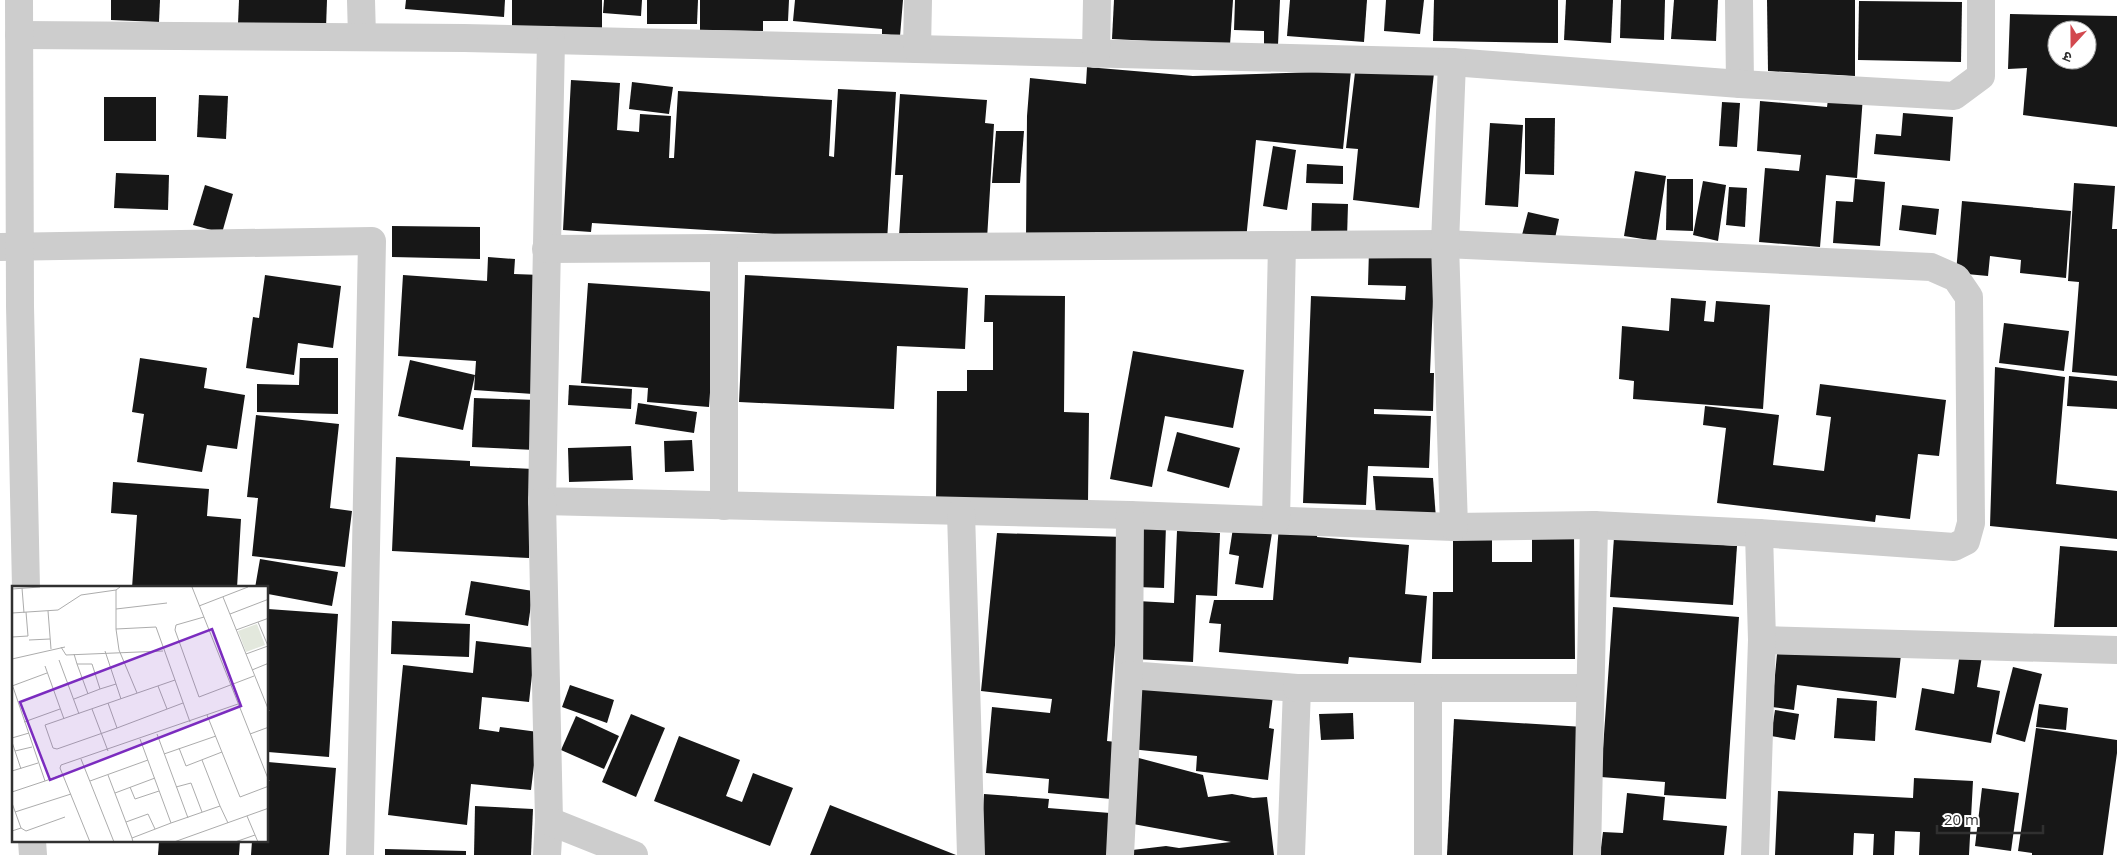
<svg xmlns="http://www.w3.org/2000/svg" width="2117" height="855" viewBox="0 0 2117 855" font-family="'Open Sans','Noto Sans Devanagari',sans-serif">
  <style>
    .building { fill: #171717; fill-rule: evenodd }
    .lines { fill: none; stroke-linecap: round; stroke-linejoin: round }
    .minor { stroke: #cdcdcd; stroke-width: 28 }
    .tertiary { stroke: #cdcdcd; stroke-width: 28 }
    .inset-road { fill: none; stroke: #acacac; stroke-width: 1 }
    .view { fill: #7b2cbf; fill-opacity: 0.15; stroke: #7b2cbf; stroke-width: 2.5 }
    .inset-edge { fill: none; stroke: #303030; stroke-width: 2.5 }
  </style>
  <rect width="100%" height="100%" fill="#fff"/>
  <!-- building -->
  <g class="building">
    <path d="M111 0H160L159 22 111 20Z"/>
    <path d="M239 0H327L326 28 238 24Z"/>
    <path d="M406 0H505L504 17 405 9Z"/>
    <path d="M512 0H602V31L512 28Z"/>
    <path d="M604 0H642L641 16 603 13Z"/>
    <path d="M647 0H698L697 24H647Z"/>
    <path d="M700 0H789L788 21H763V31L700 30Z"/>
    <path d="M795 0H903L900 36 882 34V29L793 21Z"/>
    <path d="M1114 0H1233L1230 45 1112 39Z"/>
    <path d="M1235 0H1280L1278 45H1264V31L1234 30Z"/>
    <path d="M1290 0H1367L1364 42 1287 36Z"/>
    <path d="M1386 0H1424L1420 34 1384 31Z"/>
    <path d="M1434 0H1558V43L1433 41Z"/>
    <path d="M1566 0H1613L1611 43 1564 40Z"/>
    <path d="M1621 0H1665L1664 40 1620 38Z"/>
    <path d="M1674 0H1718L1716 41 1671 39Z"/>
    <path d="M1767 0H1855V76L1768 71Z"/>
    <path d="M1859 1 1962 2 1961 62 1858 60Z"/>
    <path d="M2010 14 2117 16V127L2023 115 2027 68 2008 69ZM2057 30H2087V60H2057Z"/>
    <path d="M1356 64 1434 73 1419 208 1353 200 1358 149 1346 148Z"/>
    <path d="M1087 67 1193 76 1351 71 1343 149 1256 140 1246 240 1026 239 1027 116 1030 78 1086 84Z"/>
    <path d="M571 80 620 83 617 130 639 132 640 114 671 116 669 158H674L678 91 832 100 829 156 834 157 838 89 896 92 887 241 592 223 591 232 563 230Z"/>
    <path d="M632 82 673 87 669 114 629 109Z"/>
    <path d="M1829 93 1863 96 1857 178 1826 175 1820 247 1759 242 1765 168 1799 171 1801 155 1757 151 1760 101 1827 107Z"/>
    <path d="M900 94 987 100 985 123 994 124 987 239 899 236 903 175H895Z"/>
    <path d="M199 95 228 96 226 139 197 137Z"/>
    <rect x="104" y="97" width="52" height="44"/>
    <path d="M1722 102 1740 103 1737 147 1719 146Z"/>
    <path d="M1903 113 1953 117 1950 161 1874 154 1876 134 1901 136Z"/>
    <path d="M1525 118H1555L1554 175 1525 174Z"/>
    <path d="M1490 123 1523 125 1518 207 1485 205Z"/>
    <path d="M996 131H1024L1020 183H992Z"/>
    <path d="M1273 146 1296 150 1287 210 1263 206Z"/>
    <path d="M1307 164 1343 166V184L1306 183Z"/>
    <path d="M1635 171 1666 176 1656 241 1624 236Z"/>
    <path d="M116 173 169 175 168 210 114 208Z"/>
    <path d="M1667 179H1693V231L1666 230Z"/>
    <path d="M1855 179 1885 182 1880 246 1833 243 1836 201 1853 202Z"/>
    <path d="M1703 181 1726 185 1718 241 1693 235Z"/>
    <path d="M2074 183 2115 186 2112 229H2117V376L2072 372 2079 282 2068 281Z"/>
    <path d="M205 185 233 194 222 233 193 225Z"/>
    <path d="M1729 187 1747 188 1745 227 1726 225Z"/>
    <path d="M1962 201 2071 211 2066 278 2020 273 2021 260 1990 256 1988 276 1956 273Z"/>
    <path d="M1312 203 1348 204 1347 238 1311 237Z"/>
    <path d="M1902 205 1939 209 1936 235 1899 230Z"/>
    <path d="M1528 212 1559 219 1554 243 1522 235Z"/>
    <path d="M392 226 480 227V259L392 257Z"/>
    <path d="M1369 250 1435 253 1430 373H1434L1433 411 1374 409V414L1431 416 1429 468 1368 466 1366 505 1303 503 1311 296 1405 300 1406 286 1368 285Z"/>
    <path d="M488 257 515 259 514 274 541 275 533 394 474 390 476 361 398 356 403 275 487 281Z"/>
    <path d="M265 275 341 286 333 348 298 343 294 375 246 368 253 317 259 318Z"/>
    <path d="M745 275 968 288 965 349 897 346 894 409 739 402Z"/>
    <path d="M588 283 717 292 709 407 647 402 648 388 581 383Z"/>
    <path d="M985 295 1065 296 1064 412 1089 413 1088 502 936 500 937 391H967V370H993V322H984Z"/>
    <path d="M1671 298 1706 301 1704 321 1714 322 1716 301 1770 305 1763 409 1633 399 1634 381 1619 379 1622 326 1669 331Z"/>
    <path d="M2004 323 2069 331 2064 371 1999 363Z"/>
    <path d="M1133 351 1244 370 1233 428 1165 416 1152 487 1110 479Z"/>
    <path d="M140 358 207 368 204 388 245 395 237 449 207 445 202 472 137 462 144 414 132 412Z"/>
    <path d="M300 358H338V414L257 412V384L299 385Z"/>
    <path d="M410 360 475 375 463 430 398 416Z"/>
    <path d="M1995 367 2065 377 2056 484 2117 491V539L1990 526Z"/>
    <path d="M2069 376 2117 381V409L2067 406Z"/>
    <path d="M1820 384 1946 400 1939 456 1918 454 1910 519 1876 515 1875 522 1717 503 1726 428 1703 425 1705 406 1779 415 1773 465 1824 471 1831 417 1816 415Z"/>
    <path d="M569 385 632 389 631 409 568 405Z"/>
    <path d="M474 398 537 400 535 450 472 447Z"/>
    <path d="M638 403 697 412 694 433 635 424Z"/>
    <path d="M256 415 339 424 330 508 352 511 345 567 252 556 258 498 247 497Z"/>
    <path d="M1177 432 1240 448 1229 488 1167 471Z"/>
    <path d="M692 440 694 471 665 472 664 441Z"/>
    <path d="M631 446 633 480 569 482 568 448Z"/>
    <path d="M396 457 470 461V466L533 469 529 558 392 551Z"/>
    <path d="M1373 476 1433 478 1436 519 1376 513Z"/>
    <path d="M113 482 209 489 207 516 241 519 237 588H132L137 515 111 513Z"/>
    <path d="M1139 523 1166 525 1164 588 1137 587Z"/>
    <path d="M1279 526 1318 529 1317 537 1409 545 1405 594 1427 596 1421 663 1349 657 1348 664 1219 652 1221 624 1209 623 1214 600H1273Z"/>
    <path d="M1233 528 1272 533 1263 588 1235 584 1239 556 1229 554Z"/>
    <path d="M1177 531 1220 533 1217 596 1196 595 1193 662 1134 659 1137 601 1174 603Z"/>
    <path d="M997 533 1124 537 1107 741 1116 742 1111 799 1048 793 1049 779 986 773 992 707 1050 713 1052 699 981 691Z"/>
    <path d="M1574 533 1575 659H1432L1433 592H1453V540H1492V562H1532V534Z"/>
    <path d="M1614 537 1737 546 1733 605 1610 597Z"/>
    <path d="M2060 546 2117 551V627H2054Z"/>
    <path d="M260 559 338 572 332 606 268 594V588H255Z"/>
    <path d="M471 581 533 591 528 626 465 615Z"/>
    <path d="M1613 607 1739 617 1726 799 1664 795 1665 782 1601 777Z"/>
    <path d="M268 609 338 614 329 757 268 752Z"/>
    <path d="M392 621 470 624 469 657 391 654Z"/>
    <path d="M476 641 535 648 529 702 482 697 479 729 499 732 500 727 538 732 531 790 471 784 467 825 388 815 403 665 473 673Z"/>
    <path d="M1960 652 1982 656 1977 687 2000 691 1991 743 1915 730 1922 688 1954 694Z"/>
    <path d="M1777 654 1901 655 1896 698 1797 685 1794 710 1772 707Z"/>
    <path d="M2013 667 2042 674 2025 742 1996 734Z"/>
    <path d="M1141 683 1273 696 1269 728 1274 729 1268 780 1196 771 1197 756 1131 749Z"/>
    <path d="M570 685 614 700 607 723 562 707Z"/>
    <path d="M1837 698 1877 701 1875 741 1834 738Z"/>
    <path d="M2039 704 2068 708 2066 730 2036 727Z"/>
    <path d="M1775 710 1799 714 1795 740 1771 736Z"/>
    <path d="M1353 713 1354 739 1321 740 1319 714Z"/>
    <path d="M631 714 665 728 636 797 602 782Z"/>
    <path d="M576 716 619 736 604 769 561 750Z"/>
    <path d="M1454 719 1584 727 1577 855H1447Z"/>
    <path d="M2036 728 2117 740V753L2103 855H2032V853L2018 851Z"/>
    <path d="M679 736 740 760 726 796 742 802 753 773 793 788 770 846 654 801Z"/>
    <path d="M1135 757 1203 775 1208 797 1232 794 1253 798 1267 797 1274 855H1125L1124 851 1166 846 1179 848 1231 842 1133 824Z"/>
    <path d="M268 762 336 768 329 855H251L252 841H268Z"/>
    <path d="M1914 778 1973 781 1969 855H1919L1920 832 1895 831 1894 855H1873L1874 834 1854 833 1853 855H1775L1778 791 1913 798Z"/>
    <path d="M1982 788 2019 793 2011 851 1975 846Z"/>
    <path d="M1627 793 1665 797 1663 820 1727 826 1724 855H1600L1603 832 1623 833Z"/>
    <path d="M984 794 1049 799 1048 808 1110 813 1107 855H980Z"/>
    <path d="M830 805 956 855H810Z"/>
    <path d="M475 806 533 809 531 855H474Z"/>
    <path d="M159 841H240L239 855H158Z"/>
    <path d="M385 849 466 851V855H385Z"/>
  </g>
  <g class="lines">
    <!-- minor -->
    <g class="minor">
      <path d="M361 0 362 37"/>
      <path d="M1739 0 1740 84"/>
      <path d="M19 35 464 38 1452 62 1740 84 1954 96 1981 76V0"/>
      <path d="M551 40 542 501 1130 515 1454 527 1594 525 1759 533 1954 547 1966 541 1971 523 1969 297 1956 278 1931 267 1445 244 1282 245"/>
      <path d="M917 49 918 0"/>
      <path d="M1096 54 1097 0"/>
      <path d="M1452 62 1445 244 1454 527"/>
      <path d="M0 247 372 241 360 855"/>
      <path d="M546 249 1282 245 1276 520"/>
      <path d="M542 501 549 821 547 855"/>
      <path d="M724 506V248"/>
      <path d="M961 512 971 855"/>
      <path d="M1130 515 1129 675 1297 688 1291 855"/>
      <path d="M1762 640 2117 650"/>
      <path d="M1297 688H1589"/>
      <path d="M549 821 634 855"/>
      <path d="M1120 855 1129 675"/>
      <path d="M1428 855V688"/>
      <path d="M1587 855 1594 525"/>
      <path d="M1755 855 1762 640 1759 533"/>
    </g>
    <!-- tertiary -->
    <g class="tertiary">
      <path d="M19 0 20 306 26 588"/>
      <path d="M32 841 33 855"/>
    </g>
  </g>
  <!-- overview -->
  <g transform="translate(12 586)">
    <rect width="256" height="256" fill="#fff"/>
    <path d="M245 38 253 59 234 66 226 45Z" fill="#e3e8dd"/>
    <path class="inset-road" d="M180 1 257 195M10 2 12 27M0 3 28 1M211 11 257 125M187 20 236 1M104 23 155 17M36 25 39 63M0 27 46 24 69 9 104 4M218 28 257 13M192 31 164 39 163 44 187 111 242 90M104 43V4L108 1M224 44 257 32M0 51 16 50 14 26M17 54 38 53M49 61 54 69 151 65M93 65 104 98M62 68 65 78H80L88 103 104 98 109 113M234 68 256 60 246 36M0 73 53 61M47 74 67 128M65 78 76 108M33 80 52 133M240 84 257 77M0 98 33 195 50 189M0 100 35 87M146 100 155 123M125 107 107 64 104 43 144 41 163 94M62 113 88 103M96 117 105 142 171 117M80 123 96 165M195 129 228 211 257 200M12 136 48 123M105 142 45 163 41 162 33 139 163 94 178 136M145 148 176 232M238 148 257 141M0 152 17 147M128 153 159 237 208 220 216 237M0 156 9 183M167 162 174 180 210 166M3 165 20 161M152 168 204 150M69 173 102 256M190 174 208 220M0 185 26 177M96 189 120 252M78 195 136 174M118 201 123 213 147 205M164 201 179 197 190 226M0 206 33 195M103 207 143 192M0 217 9 242 0 245M3 226 59 208M235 230 246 256M114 236 136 228 143 243M9 242 14 245 53 231M78 256 48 182 49 179 226 118M121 256 120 252 159 237M162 256 257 222M223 256 243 249"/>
    <path class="view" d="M200 43 229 120 38 194 8 116Z"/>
    <rect width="256" height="256" class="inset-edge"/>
  </g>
  <!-- north arrow -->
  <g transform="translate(2072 45) rotate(201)"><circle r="24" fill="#ffffff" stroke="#acacac"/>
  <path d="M0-4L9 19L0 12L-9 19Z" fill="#d2484e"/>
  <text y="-8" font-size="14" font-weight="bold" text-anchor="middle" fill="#303030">उ</text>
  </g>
  <!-- scale -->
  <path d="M1937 825v8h106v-8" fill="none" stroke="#303030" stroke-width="2.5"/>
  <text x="1944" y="825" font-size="15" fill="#303030" stroke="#ffffff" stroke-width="4" paint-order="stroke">20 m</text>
</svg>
